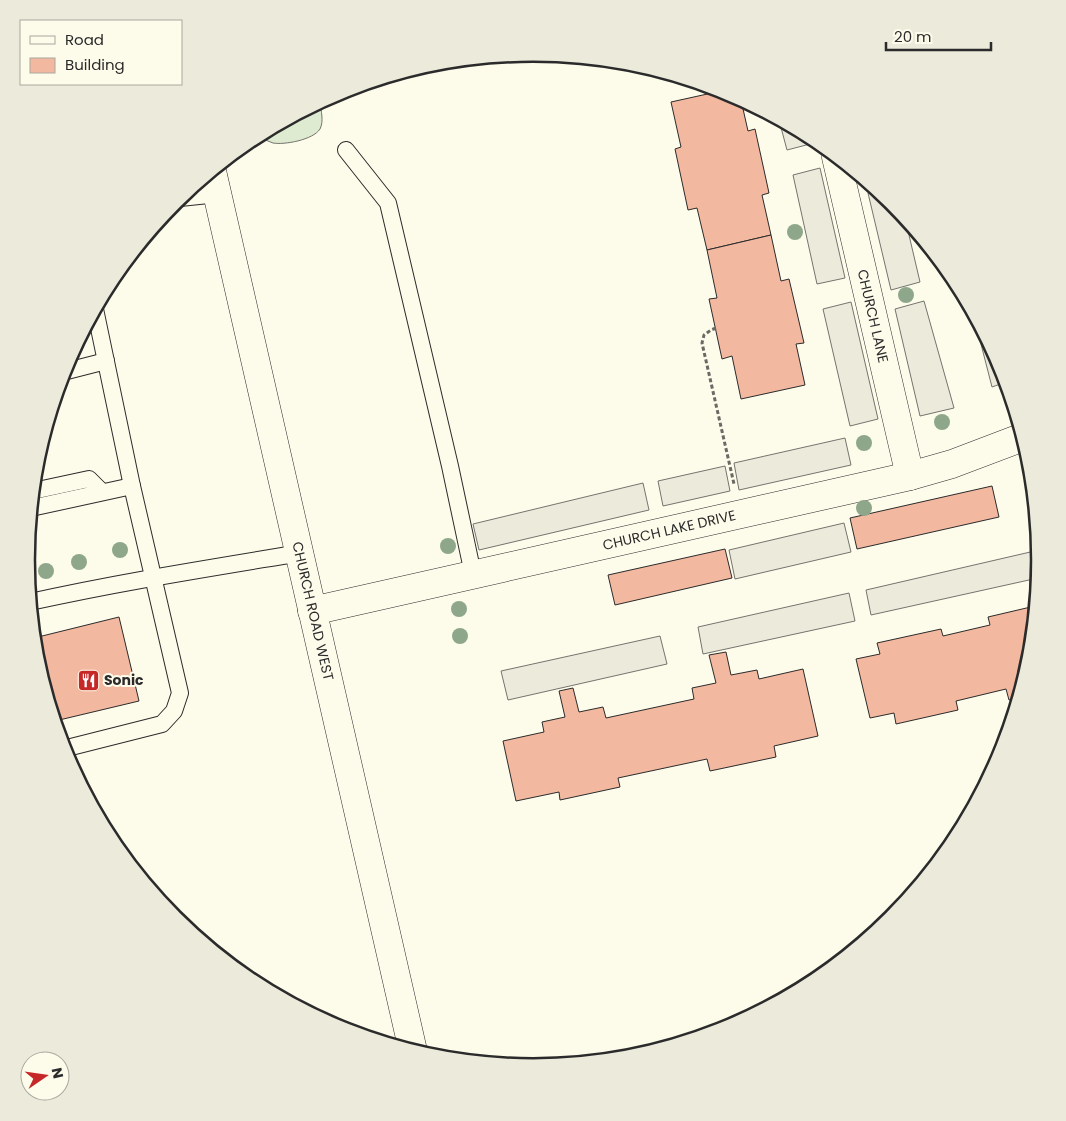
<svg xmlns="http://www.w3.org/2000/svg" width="1066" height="1121" viewBox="0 0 1066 1121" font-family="Poppins,sans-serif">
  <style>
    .green { fill: #deebd1; stroke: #74746e }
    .parking { fill: #eceadb; stroke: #74746e }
    .building { fill: #f2b8a0; stroke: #2b2b2b }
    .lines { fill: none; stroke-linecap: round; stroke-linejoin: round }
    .lane-casing { stroke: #2b2b2b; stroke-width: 18 }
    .street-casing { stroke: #2b2b2b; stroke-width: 29 }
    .secondary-casing { stroke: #2b2b2b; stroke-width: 29 }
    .path { stroke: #6a6964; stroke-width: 3; stroke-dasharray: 4 2.5; stroke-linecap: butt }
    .lane { stroke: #fdfbea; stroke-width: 16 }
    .street { stroke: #fdfbea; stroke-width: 28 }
    .secondary { stroke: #fdfbea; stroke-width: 28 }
    .tree { fill: #8ea78a }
    .labels { text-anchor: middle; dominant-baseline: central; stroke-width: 4; stroke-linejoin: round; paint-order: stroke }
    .street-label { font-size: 14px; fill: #2b2b2b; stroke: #fdfbea }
    .poi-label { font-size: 14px; font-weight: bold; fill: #2b2b2b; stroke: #fdfbea; text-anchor: start }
    .rim { fill: none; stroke: #2b2b2b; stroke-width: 2.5 }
  </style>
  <rect width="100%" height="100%" fill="#fdfbea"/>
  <!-- green -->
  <path class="green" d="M320 103C321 111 324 121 320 129 313 140 284 145 273 143 268 141 263 139 258 137V136Z"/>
  <!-- parking -->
  <g class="parking">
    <path d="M779 120 813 138 814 143 787 150Z"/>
    <path d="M820 168 845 278 817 284 793 175Z"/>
    <path d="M877 191 892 202 905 218 920 282 891 290 868 193Z"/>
    <path d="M924 301 954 408 920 416 895 309Z"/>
    <path d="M851 302 878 419 850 426 823 309Z"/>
    <path d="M973 313 1001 367 1006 382 992 387Z"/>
    <path d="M845 438 851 465 739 490 734 463Z"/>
    <path d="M725 466 730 491 663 506 658 481Z"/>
    <path d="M643 483 649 510 479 550 473 524Z"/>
    <path d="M844 523 851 552 735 579 729 550Z"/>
    <path d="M1039 550 1040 561 1038 578 871 615 866 590Z"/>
    <path d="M849 593 855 621 703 654 698 627Z"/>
    <path d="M660 636 667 664 508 700 501 671Z"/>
  </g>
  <!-- building -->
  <g class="building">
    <path d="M721 91 741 100 748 131 755 129 769 193 762 195 771 235 707 250 697 208 688 210 675 149 681 147 671 102Z"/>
    <path d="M771 235 781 281 789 279 804 343 796 344 805 385 741 399 732 356 722 359 709 299 717 298 707 250Z"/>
    <path d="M992 486 999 517 857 549 850 518Z"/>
    <path d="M725 549 732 578 615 605 608 575Z"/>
    <path d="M1035 606 1030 660 1018 698 1009 700 1006 689 956 701 958 710 896 724 894 713 870 718 856 659 880 654 877 643 941 629 943 636 990 625 988 617Z"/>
    <path d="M119 617 139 701 55 721 36 659 34 638Z"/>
    <path d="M726 652 731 675 757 670 759 679 803 669 818 736 774 746 776 757 710 771 707 759 618 778 620 787 560 800 559 792 516 801 503 741 544 732 542 722 565 717 559 691 573 688 579 712 603 707 606 718 694 699 692 688 716 683 709 655Z"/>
  </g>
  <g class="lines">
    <defs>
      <g id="lane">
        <path d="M346 150 388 203 450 466 473 574"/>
        <path d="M180 198 218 194"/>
        <path d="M63 372 106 361"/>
        <path d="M33 491 89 479 102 492"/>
        <path d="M31 508 132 486"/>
        <path d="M30 602C120 582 210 568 300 553"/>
        <path d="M63 749 162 724 174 711 180 693 132 486 95 309"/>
      </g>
      <g id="street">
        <path d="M836 157 910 476"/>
        <path d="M312 611 910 476 952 464 1023 437"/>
      </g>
      <path id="secondary" d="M212 171 413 1051"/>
    </defs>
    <!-- lane casing -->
    <use href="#lane" class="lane-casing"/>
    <!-- street casing -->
    <use href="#street" class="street-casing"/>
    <!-- secondary casing -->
    <use href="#secondary" class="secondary-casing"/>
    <!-- path -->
    <path class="path" d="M716 328 711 330 704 335 702 343 734 484"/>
    <!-- lane -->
    <use href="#lane" class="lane"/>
    <!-- street -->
    <use href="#street" class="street"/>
    <!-- secondary -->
    <use href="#secondary" class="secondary"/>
  </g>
  <!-- trees -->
  <g class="tree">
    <circle cx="795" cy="232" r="8"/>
    <circle cx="906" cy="295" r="8"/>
    <circle cx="942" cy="422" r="8"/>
    <circle cx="864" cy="443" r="8"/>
    <circle cx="864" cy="508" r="8"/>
    <circle cx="448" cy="546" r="8"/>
    <circle cx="120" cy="550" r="8"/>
    <circle cx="79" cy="562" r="8"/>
    <circle cx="46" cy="571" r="8"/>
    <circle cx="459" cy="609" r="8"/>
    <circle cx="460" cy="636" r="8"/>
  </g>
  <!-- icons -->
  <defs>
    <symbol id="restaurant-square" viewBox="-11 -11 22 22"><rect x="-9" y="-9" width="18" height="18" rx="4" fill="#c62828" stroke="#fdfbea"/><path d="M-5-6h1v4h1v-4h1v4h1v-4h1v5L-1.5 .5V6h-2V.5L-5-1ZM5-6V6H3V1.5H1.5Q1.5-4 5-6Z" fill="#fff"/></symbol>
  </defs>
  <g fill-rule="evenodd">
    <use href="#restaurant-square" x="76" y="668" width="25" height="25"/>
  </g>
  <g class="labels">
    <!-- street labels -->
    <g class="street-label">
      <text transform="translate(873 316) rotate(77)">CHURCH LANE</text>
      <text transform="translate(669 530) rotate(-13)">CHURCH LAKE DRIVE</text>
      <text transform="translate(313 611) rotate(77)">CHURCH ROAD WEST</text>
    </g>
    <!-- poi labels -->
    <g class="poi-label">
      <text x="104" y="680">Sonic</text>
    </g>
  </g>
  <!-- crop -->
  <path d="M0 0H1066V1121H0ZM35 560a498 498 0 1 1 996 0a498 498 0 1 1-996 0Z" fill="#eceadb" fill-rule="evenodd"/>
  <path class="rim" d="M35 560a498 498 0 1 1 996 0a498 498 0 1 1-996 0Z"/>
  <!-- legend -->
  <rect x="20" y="20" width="162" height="65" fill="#fdfbea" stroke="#a9a89e"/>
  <rect x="30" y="36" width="25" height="8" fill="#fdfbea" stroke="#a9a89e"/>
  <text x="65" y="45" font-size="15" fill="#2b2b2b">Road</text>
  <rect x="30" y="58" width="25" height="15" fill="#f2b8a0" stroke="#a9a89e"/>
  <text x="65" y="70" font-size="15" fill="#2b2b2b">Building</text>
  <!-- north arrow -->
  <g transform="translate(45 1076) rotate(77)"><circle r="24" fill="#fdfbea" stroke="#a9a89e"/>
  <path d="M0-4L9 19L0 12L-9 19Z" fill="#c62828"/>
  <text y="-8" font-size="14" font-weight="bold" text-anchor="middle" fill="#2b2b2b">N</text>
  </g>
  <!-- scale -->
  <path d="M886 42v8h105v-8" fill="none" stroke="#2b2b2b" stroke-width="2.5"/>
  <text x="894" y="42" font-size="15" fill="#2b2b2b" stroke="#fdfbea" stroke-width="4" paint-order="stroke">20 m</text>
</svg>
